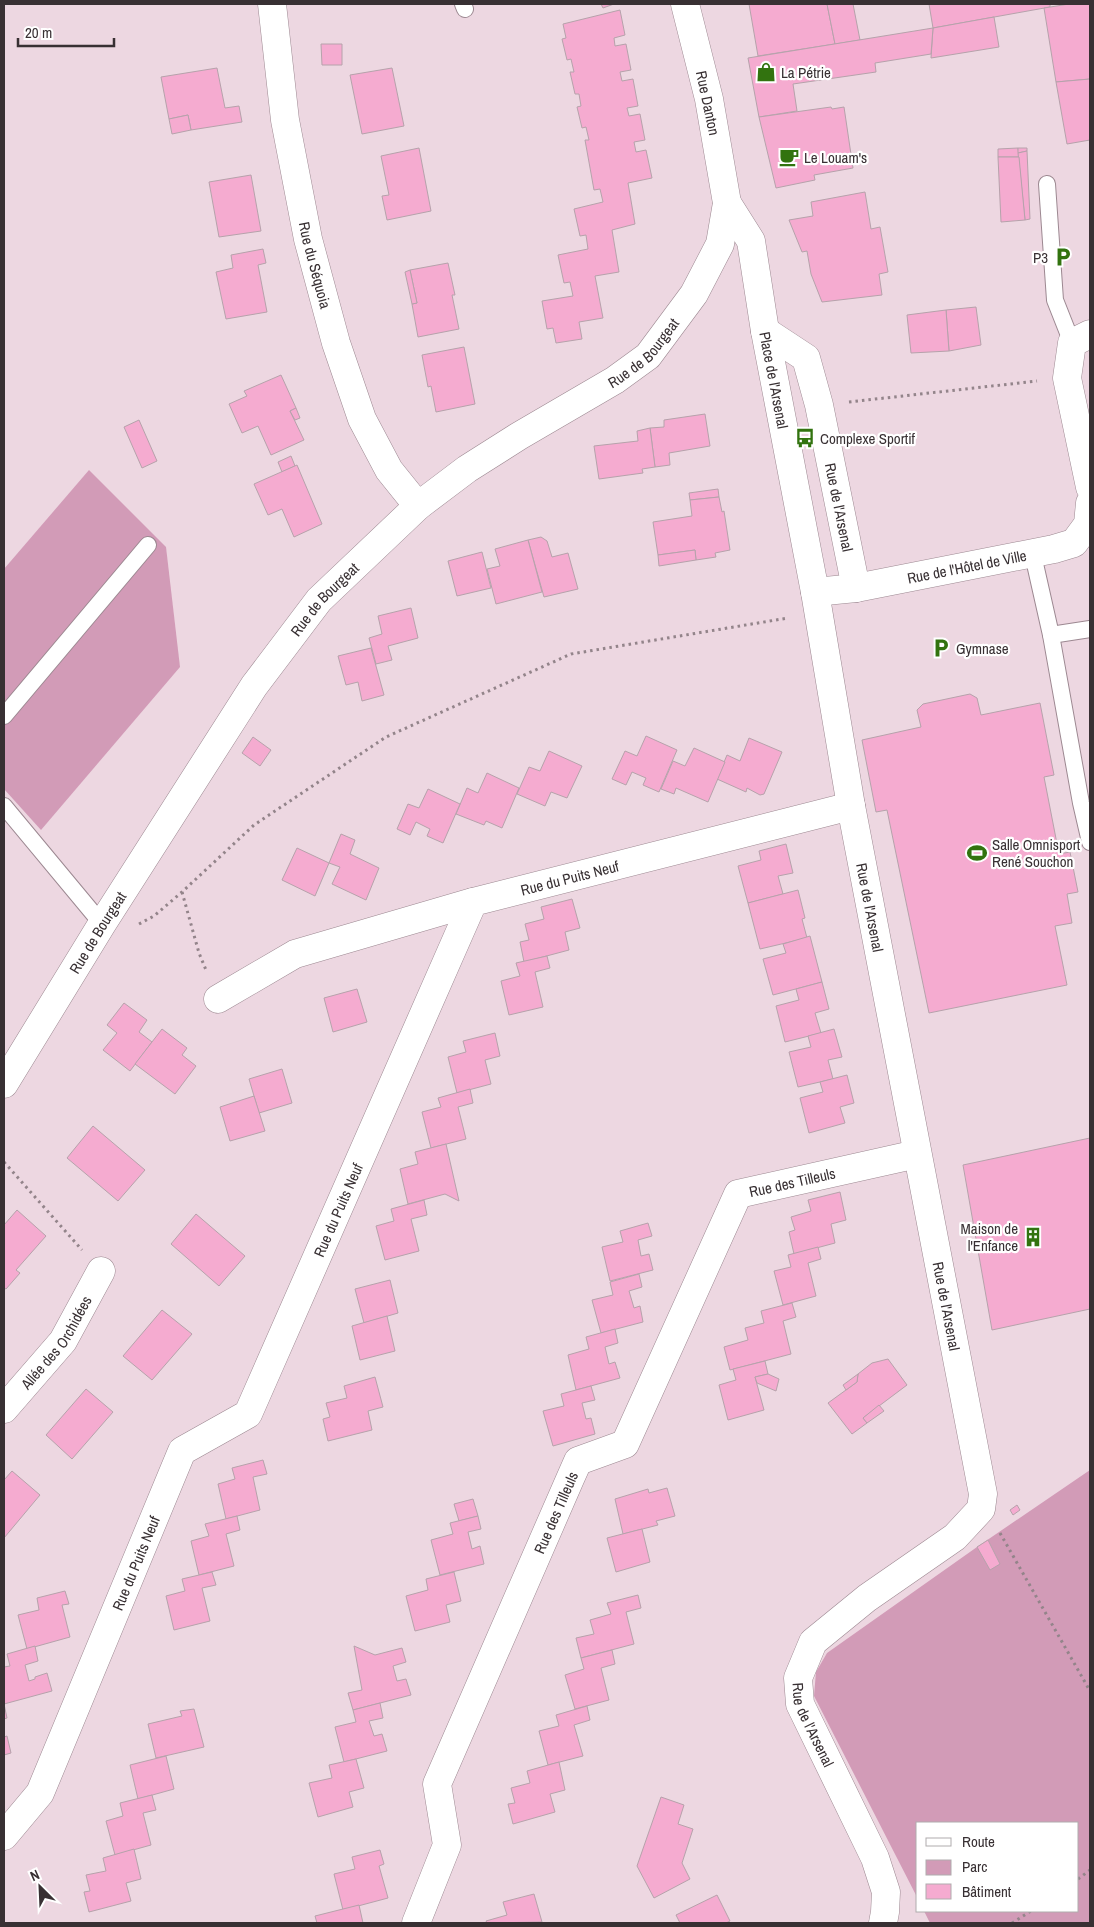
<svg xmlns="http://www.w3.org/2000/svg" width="1094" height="1927" viewBox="0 0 1094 1927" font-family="'Archivo Narrow',sans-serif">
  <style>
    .green { fill: #d29bb7 }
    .building { fill: #f5abd0; stroke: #b6a2ab }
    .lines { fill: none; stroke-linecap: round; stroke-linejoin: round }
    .service-casing { stroke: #9c8891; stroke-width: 18 }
    .minor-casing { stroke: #9c8891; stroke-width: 29 }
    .tertiary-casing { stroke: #9c8891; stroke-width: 29 }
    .path { stroke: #93848a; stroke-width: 3; stroke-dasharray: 2.5 4; stroke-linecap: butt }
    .service { stroke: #fff; stroke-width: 16 }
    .minor { stroke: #fff; stroke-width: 28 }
    .tertiary { stroke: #fff; stroke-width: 28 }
    .labels { text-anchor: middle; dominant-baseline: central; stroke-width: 4.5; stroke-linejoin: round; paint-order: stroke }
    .poi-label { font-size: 15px; fill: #383033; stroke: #fff; text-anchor: start }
    .street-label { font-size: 15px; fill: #383033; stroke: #fff }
  </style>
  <rect width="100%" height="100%" fill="#edd7e1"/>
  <!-- green -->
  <g class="green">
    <path d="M89 470 166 547 180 667 41 830 4 789V569Z"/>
    <path d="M1090 1470V1923H930L924 1911H1078V1823H918V1899L814 1696 816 1672 827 1653 977 1547Z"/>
  </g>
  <!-- building -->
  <g class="building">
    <path d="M601 4H614L603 8Z"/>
    <path d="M749 4H827L835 44 758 56Z"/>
    <path d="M827 4H853L860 40 835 44Z"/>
    <path d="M929 4H1050V7L933 28Z"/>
    <path d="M1069 4H1090V79L1056 82 1044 8Z"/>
    <path d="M620 10 625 35 614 38 615 46 626 44 631 70 620 72 622 81 633 79 638 106 627 108 629 116 640 114 645 140 634 142 636 152 646 150 652 178 628 183 635 224 612 230 619 272 595 276 603 318 579 322 582 339 556 343 553 328 547 329 542 301 573 296 570 282 564 283 558 255 588 249 586 235 580 236 574 209 603 202 600 189 594 190 585 140H589L586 127 582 128 577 107 581 106 579 94H575L570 72H574L571 59 567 60 562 39 566 38 563 24Z"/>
    <path d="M994 17 999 47 931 58 933 28Z"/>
    <path d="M933 28 931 54 875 63 876 72 793 84 797 111 759 117 748 58Z"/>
    <path d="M321 44H342V65H322Z"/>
    <path d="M217 68 225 108 239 106 242 122 191 130 188 115 169 119 161 77Z"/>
    <path d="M392 68 404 126 362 134 350 75Z"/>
    <path d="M1090 79V140L1067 144 1056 82Z"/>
    <path d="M831 107 832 109 844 107 853 168 814 175 815 180 776 188 759 117Z"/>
    <path d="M188 115 191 130 172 134 169 119Z"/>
    <path d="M419 148 431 211 387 220 382 196 389 195 381 156Z"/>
    <path d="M1018 148 1019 157H998V149Z"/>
    <path d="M1018 148H1027V151L1018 153Z"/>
    <path d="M1027 151 1030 219 1025 220 1018 153Z"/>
    <path d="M998 157H1019L1025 220 1001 222Z"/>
    <path d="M251 175 261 231 219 237 209 182Z"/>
    <path d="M865 192 871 229 880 227 888 272 879 274 882 295 822 302 811 274 807 251 802 252 789 220 813 216 811 202Z"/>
    <path d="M263 249 266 263 258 265 267 312 226 319 216 272 233 268 231 255Z"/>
    <path d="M448 263 455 295H452L459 329 418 337 412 304 417 303 410 270Z"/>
    <path d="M410 270 417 303 412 304 405 272Z"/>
    <path d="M976 307 981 345 949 351 946 310Z"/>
    <path d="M946 310 949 351 911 353 907 315Z"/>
    <path d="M464 347 475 404 436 412 431 386 428 387 422 355Z"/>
    <path d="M281 375 296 408 290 411 304 440 271 455 258 426 242 433 229 404 247 396 244 391Z"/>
    <path d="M296 408 300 418 295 420 290 411Z"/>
    <path d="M705 414 710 446 669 453 670 465 655 467 650 428 664 427V420Z"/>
    <path d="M139 420 157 461 142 468 124 427Z"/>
    <path d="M650 428 655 467 642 469 643 473 599 479 594 446 638 441 637 431Z"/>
    <path d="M291 456 295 466 282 472 278 462Z"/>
    <path d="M297 465 322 524 294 537 282 509 268 515 254 484Z"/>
    <path d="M718 489 719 497 690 500 689 493Z"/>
    <path d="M719 497 722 512 724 511 730 550 715 553 716 557 696 560 695 550 658 555 653 522 692 516 690 500Z"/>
    <path d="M541 537 547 541 552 557 568 553 578 589 544 597 528 540Z"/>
    <path d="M528 540 542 592 496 604 487 569 500 566 495 549Z"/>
    <path d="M695 550 696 560 659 566 658 555Z"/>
    <path d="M482 552 491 588 457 596 448 561Z"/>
    <path d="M411 608 418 638 388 646 392 660 376 664 369 638 382 634 378 616Z"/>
    <path d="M371 648 384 695 362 701 358 682 346 685 338 656Z"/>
    <path d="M970 694 977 698 981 715 1040 703 1054 775 1044 777 1059 854 1070 852 1078 892 1067 894 1072 923 1055 926 1067 985 929 1013 887 810 876 812 862 740 921 727 917 710 923 704Z"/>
    <path d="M646 736 677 750 659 792 643 785 646 778 632 772 626 785 612 779 625 751 637 756Z"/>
    <path d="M253 737 271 750 260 766 242 753Z"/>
    <path d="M749 738 782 752 764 794 760 795 747 788 746 792 717 779 727 755 740 761Z"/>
    <path d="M694 748 725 762 708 802 676 788 674 794 661 789 673 761 685 766Z"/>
    <path d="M549 751 582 766 567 798 551 792 545 806 517 794 529 767 540 771Z"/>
    <path d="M487 773 519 788 502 828 486 821 484 825 456 814 467 788 478 793Z"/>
    <path d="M428 789 460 804 443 843 427 836 430 829 416 822 410 835 397 829 408 804 419 808Z"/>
    <path d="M341 834 355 840 350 854 379 868 366 900 332 884 340 867 329 863Z"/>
    <path d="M786 844 793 873 778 876 783 894 748 903 738 866 761 860 759 851Z"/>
    <path d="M297 848 329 863 315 896 282 880Z"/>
    <path d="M798 890 805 918 802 919 807 938 760 949 748 903Z"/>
    <path d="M572 899 580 928 565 932 569 950 524 962 520 942 529 940 525 924 544 919 541 907Z"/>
    <path d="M810 936 822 982 773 995 763 959 786 953 783 944Z"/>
    <path d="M547 956 550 968 535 972 543 1007 509 1015 501 981 520 976 516 963Z"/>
    <path d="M822 982 829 1009 815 1013 821 1033 785 1042 776 1006 799 1000 796 989Z"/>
    <path d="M357 989 367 1022 333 1032 324 998Z"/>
    <path d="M124 1003 147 1020 139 1032 152 1042 130 1071 103 1050 117 1033 107 1025Z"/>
    <path d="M162 1029 187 1048 182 1055 196 1066 175 1094 135 1064Z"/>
    <path d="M834 1029 842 1057 828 1060 833 1079 798 1087 789 1052 811 1047 808 1036Z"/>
    <path d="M495 1033 500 1056 485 1060 491 1084 457 1093 448 1057 466 1052 463 1041Z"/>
    <path d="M282 1069 292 1103 259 1113 249 1079Z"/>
    <path d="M847 1075 854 1103 840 1107 845 1123 809 1133 800 1098 823 1092 820 1082Z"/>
    <path d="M470 1089 473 1103 458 1107 466 1139 431 1148 422 1112 441 1107 438 1098Z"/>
    <path d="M254 1096 265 1131 230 1141 220 1107Z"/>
    <path d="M93 1126 145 1170 118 1201 67 1158Z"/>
    <path d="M1090 1138V1309L992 1330 963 1165Z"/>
    <path d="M446 1144 459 1201 445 1194 408 1204 400 1169 418 1164 415 1152Z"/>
    <path d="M840 1192 846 1220 831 1224 835 1243 794 1254 789 1232 795 1230 791 1217 811 1211 808 1200Z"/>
    <path d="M424 1200 427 1215 411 1219 419 1251 385 1260 376 1226 394 1221 391 1209Z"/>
    <path d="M17 1210 46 1236 16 1270 20 1273 6 1289 4 1288V1225Z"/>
    <path d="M196 1214 245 1256 219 1286 171 1244Z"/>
    <path d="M648 1223 652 1236 638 1240 641 1256 649 1254 653 1270 610 1281 602 1247 623 1242 620 1231Z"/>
    <path d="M818 1247 821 1259 808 1263 816 1296 783 1305 774 1271 791 1267 788 1255Z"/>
    <path d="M639 1274 642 1287 629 1291 634 1308 640 1306 643 1322 601 1333 592 1300 613 1295 610 1282Z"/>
    <path d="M390 1280 398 1313 364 1323 355 1289Z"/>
    <path d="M792 1303 796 1317 783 1321 791 1354 730 1370 724 1347 748 1340 745 1328 764 1323 761 1311Z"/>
    <path d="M162 1310 192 1334 152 1380 123 1356Z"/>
    <path d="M387 1316 395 1351 360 1360 352 1326Z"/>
    <path d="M615 1329 618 1343 605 1347 609 1364 615 1362 620 1378 576 1390 568 1355 589 1349 586 1337Z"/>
    <path d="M888 1359 907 1385 863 1418 867 1423 852 1434 828 1403 857 1382 858 1374 872 1363Z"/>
    <path d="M765 1361 768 1374 755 1377 764 1410 728 1420 719 1385 736 1380 733 1369Z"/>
    <path d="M768 1374 779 1379 776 1391 757 1383 755 1377Z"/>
    <path d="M858 1374 857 1382 846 1390 843 1385Z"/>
    <path d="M375 1377 383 1407 368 1411 372 1430 328 1441 323 1419 330 1417 326 1403 347 1398 344 1386Z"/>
    <path d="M591 1386 595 1400 582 1403 586 1419 591 1418 595 1434 553 1446 543 1411 564 1406 561 1394Z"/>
    <path d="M86 1389 113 1412 72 1459 46 1435Z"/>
    <path d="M879 1405 884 1411 867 1423 863 1418Z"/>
    <path d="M263 1460 267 1474 253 1477 260 1510 226 1519 218 1484 235 1479 232 1468Z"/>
    <path d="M12 1471 40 1495 4 1538V1480Z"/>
    <path d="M667 1488 675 1516 656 1521 658 1525 623 1534 615 1499 648 1489 649 1493Z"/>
    <path d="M473 1499 478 1516 459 1521 454 1504Z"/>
    <path d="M1017 1505 1020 1510 1013 1515 1010 1510Z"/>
    <path d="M237 1516 240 1530 226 1534 234 1566 199 1575 191 1541 209 1536 205 1524Z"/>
    <path d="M478 1516 481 1529 468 1532 472 1549 480 1546 484 1564 440 1575 431 1540 453 1534 450 1523Z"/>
    <path d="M642 1529 650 1562 616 1572 607 1538Z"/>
    <path d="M988 1540 1000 1564 990 1570 977 1547Z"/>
    <path d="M212 1572 216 1585 202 1588 210 1621 174 1630 166 1596 185 1591 182 1579Z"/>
    <path d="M454 1572 461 1601 446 1605 450 1622 415 1631 406 1596 428 1590 426 1579Z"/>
    <path d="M65 1591 69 1604 62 1605 70 1637 27 1649 18 1615 39 1610 37 1598Z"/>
    <path d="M638 1595 641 1608 626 1612 634 1644 581 1658 576 1638 594 1634 590 1620 611 1614 607 1603Z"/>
    <path d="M35 1646 38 1661 25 1665 29 1681 35 1679V1677L47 1673 52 1691 4 1704V1667L10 1666 7 1654Z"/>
    <path d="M354 1646 375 1655 402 1648 406 1662 393 1666 397 1681 406 1679 411 1695 353 1710 348 1693 362 1690Z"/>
    <path d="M612 1650 615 1664 601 1668 609 1700 575 1709 565 1675 584 1669 581 1658Z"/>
    <path d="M380 1703 383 1718 369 1721 374 1736 382 1734 387 1751 344 1762 335 1727 356 1722 353 1710Z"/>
    <path d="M4 1704 7 1718 4 1719Z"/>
    <path d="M587 1706 590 1720 574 1725 583 1756 548 1765 539 1731 559 1726 556 1715Z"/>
    <path d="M194 1709 204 1747 156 1758 148 1724 182 1716 180 1711Z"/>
    <path d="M7 1736 11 1753 4 1755V1737Z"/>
    <path d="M166 1756 174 1789 138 1799 130 1765Z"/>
    <path d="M356 1759 364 1788 349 1792 353 1807 318 1817 309 1783 332 1778 329 1765Z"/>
    <path d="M559 1762 565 1790 550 1794 555 1812 513 1824 508 1804 515 1803 511 1788 530 1783 527 1771Z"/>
    <path d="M152 1795 156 1810 143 1813 151 1845 115 1855 106 1821 123 1816 120 1803Z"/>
    <path d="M661 1797 684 1805 678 1824 693 1829 682 1863 690 1879 654 1898 637 1866Z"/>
    <path d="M134 1849 141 1879 126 1883 131 1901 89 1912 84 1892 90 1891 86 1875 106 1871 103 1858Z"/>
    <path d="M380 1850 384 1864 379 1866 388 1898 343 1910 334 1874 355 1869 352 1857Z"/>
    <path d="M534 1894 542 1922 487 1923 486 1921 507 1915 503 1902Z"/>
    <path d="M717 1895 730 1921 726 1923H680L676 1915Z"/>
    <path d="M359 1905 363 1923H317L315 1916Z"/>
  </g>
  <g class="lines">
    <defs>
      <g id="service">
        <path d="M463 4 465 9"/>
        <path d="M1047 184 1055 300 1072 343"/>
        <path d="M1033 555 1051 635 1081 803 1090 842"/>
        <path d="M1051 635 1090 629"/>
        <path d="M4 716 148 545"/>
        <path d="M4 806 102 924"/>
      </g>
      <g id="minor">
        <path id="s1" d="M272 4 285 120 308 239 336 343 362 419 389 470 418 506"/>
        <path id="s2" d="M727 203 751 241 765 331 815 592 851 806 983 1494 981 1509 955 1537 867 1598 813 1642 798 1678 800 1704 875 1858 886 1892 885 1912 883 1923"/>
        <path id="s3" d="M765 331 806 358 819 405 856 588"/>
        <path d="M1090 334 1072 343 1067 378 1090 487"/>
        <path id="s4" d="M815 592 856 588 1054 549 1074 543 1088 524 1090 503"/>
        <path d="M218 999 295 954 473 902"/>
        <path id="s5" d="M4 1409 63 1341 101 1271"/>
        <path id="s6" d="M4 1836 40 1793 182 1451 248 1414 473 902 851 806"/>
        <path id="s7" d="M416 1923 447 1845 437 1784 570 1479 578 1461 625 1444 738 1194 917 1154"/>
      </g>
      <g id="tertiary">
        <path id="s8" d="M4 1084 102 924 254 686 319 600 418 506 467 469 519 436 615 380 648 356 694 294 720 244 727 203 709 99 685 4"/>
      </g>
    </defs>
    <!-- service casing -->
    <use href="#service" class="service-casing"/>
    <!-- minor casing -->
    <use href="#minor" class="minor-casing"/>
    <!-- tertiary casing -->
    <use href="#tertiary" class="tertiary-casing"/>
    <!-- path -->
    <g class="path">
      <path d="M849 402 1037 381"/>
      <path d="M182 892 199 953 206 970"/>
      <path d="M139 924 154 916 182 892 254 825 386 737 571 654 788 618"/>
      <path d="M4 1162 82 1250"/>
      <path d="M1000 1533 1090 1691"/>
      <path d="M1078 1879 1090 1870"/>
      <path d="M1012 1923 1031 1911"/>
    </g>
    <!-- service -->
    <use href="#service" class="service"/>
    <!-- minor -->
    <use href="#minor" class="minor"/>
    <!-- tertiary -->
    <use href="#tertiary" class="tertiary"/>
  </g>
  <!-- icons -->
  <defs>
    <symbol id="shop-bare" viewBox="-9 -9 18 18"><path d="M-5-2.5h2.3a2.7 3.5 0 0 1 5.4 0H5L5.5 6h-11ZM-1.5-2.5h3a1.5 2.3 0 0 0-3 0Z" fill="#32730f" stroke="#fff" stroke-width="2.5" paint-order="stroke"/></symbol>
    <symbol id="cafe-bare" viewBox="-9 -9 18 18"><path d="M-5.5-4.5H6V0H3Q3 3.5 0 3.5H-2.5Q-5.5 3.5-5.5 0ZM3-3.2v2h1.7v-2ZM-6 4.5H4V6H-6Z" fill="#32730f" stroke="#fff" stroke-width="2.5" paint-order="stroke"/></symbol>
    <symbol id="parking-bare" viewBox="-9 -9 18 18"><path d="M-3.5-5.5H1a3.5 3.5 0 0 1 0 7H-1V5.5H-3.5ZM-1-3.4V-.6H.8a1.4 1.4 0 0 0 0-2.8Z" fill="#32730f" stroke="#fff" stroke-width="2.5" paint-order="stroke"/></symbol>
    <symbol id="bus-bare" viewBox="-9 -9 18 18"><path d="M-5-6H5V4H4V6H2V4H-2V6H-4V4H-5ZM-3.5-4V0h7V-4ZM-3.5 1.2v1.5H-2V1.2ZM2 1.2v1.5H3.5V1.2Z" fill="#32730f" stroke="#fff" stroke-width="2.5" paint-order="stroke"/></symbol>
    <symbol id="stadium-bare" viewBox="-9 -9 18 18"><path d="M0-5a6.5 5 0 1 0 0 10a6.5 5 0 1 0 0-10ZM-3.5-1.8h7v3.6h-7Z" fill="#32730f" stroke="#fff" stroke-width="2.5" paint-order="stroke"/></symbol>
    <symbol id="building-bare" viewBox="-9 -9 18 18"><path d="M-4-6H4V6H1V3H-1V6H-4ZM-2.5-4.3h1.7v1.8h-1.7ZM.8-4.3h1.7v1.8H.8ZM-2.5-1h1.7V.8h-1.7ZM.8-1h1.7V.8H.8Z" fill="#32730f" stroke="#fff" stroke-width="2.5" paint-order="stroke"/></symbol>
  </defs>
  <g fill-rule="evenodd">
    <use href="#shop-bare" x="752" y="58" width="28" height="28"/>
    <use href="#cafe-bare" x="775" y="143" width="28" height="28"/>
    <use href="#parking-bare" x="1049" y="243" width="28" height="28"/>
    <use href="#bus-bare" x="791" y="424" width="28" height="28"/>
    <use href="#parking-bare" x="927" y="634" width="28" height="28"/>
    <use href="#stadium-bare" x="963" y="839" width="28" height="28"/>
    <use href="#building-bare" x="1019" y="1223" width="28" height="28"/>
  </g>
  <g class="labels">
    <!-- poi labels -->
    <g class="poi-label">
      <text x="781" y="72">La Pétrie</text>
      <text x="804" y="157">Le Louam's</text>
      <text x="1048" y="257" text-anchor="end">P3</text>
      <text x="820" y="438">Complexe Sportif</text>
      <text x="956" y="648">Gymnase</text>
      <text x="992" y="844">Salle Omnisport<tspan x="992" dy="17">René Souchon</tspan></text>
      <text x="1018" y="1228" text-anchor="end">Maison de<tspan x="1018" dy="17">l'Enfance</tspan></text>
    </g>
    <!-- street labels -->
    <g class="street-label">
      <text transform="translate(708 103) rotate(78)">Rue Danton</text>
      <text stroke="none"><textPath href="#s1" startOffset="265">Rue du Séquoia</textPath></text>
      <text stroke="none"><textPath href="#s8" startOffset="988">Rue de Bourgeat</textPath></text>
      <text stroke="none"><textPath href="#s2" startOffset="186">Place de l'Arsenal</textPath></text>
      <text stroke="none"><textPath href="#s3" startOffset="202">Rue de l'Arsenal</textPath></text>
      <text stroke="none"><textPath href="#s4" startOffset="154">Rue de l'Hôtel de Ville</textPath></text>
      <text stroke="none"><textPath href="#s8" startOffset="582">Rue de Bourgeat</textPath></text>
      <text stroke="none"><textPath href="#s6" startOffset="1161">Rue du Puits Neuf</textPath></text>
      <text stroke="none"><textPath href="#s2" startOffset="722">Rue de l'Arsenal</textPath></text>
      <text stroke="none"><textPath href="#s8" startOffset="178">Rue de Bourgeat</textPath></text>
      <text stroke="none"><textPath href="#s7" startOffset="878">Rue des Tilleuls</textPath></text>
      <text stroke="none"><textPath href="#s6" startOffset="725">Rue du Puits Neuf</textPath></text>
      <text stroke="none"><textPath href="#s2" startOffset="1128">Rue de l'Arsenal</textPath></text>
      <text stroke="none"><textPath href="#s5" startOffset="85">Allée des Orchidées</textPath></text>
      <text stroke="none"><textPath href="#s7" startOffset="442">Rue des Tilleuls</textPath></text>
      <text stroke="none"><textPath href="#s6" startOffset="305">Rue du Puits Neuf</textPath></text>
      <text stroke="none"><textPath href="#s2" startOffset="1638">Rue de l'Arsenal</textPath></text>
    </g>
  </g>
  <!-- border -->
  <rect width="1094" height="1927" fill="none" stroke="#383033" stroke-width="10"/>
  <!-- legend -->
  <rect x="916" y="1822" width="162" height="90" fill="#ffffff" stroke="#afacad"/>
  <rect x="926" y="1838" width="25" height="8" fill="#ffffff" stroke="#afacad"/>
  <text x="962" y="1847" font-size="15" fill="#383033">Route</text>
  <rect x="926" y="1860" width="25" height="15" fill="#d29bb7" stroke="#afacad"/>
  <text x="962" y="1872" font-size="15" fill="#383033">Parc</text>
  <rect x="926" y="1884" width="25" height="15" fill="#f5abd0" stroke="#afacad"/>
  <text x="962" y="1897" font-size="15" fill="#383033">Bâtiment</text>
  <!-- north arrow -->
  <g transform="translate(40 1887) rotate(336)" stroke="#ffffff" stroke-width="4" paint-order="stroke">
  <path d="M0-4L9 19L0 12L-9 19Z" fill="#383033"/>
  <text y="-8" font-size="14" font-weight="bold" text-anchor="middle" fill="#383033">N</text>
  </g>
  <!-- scale -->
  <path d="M18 38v8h96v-8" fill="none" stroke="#383033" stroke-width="2.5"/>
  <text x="25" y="38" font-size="15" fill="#383033" stroke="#ffffff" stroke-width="4" paint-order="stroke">20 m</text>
</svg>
